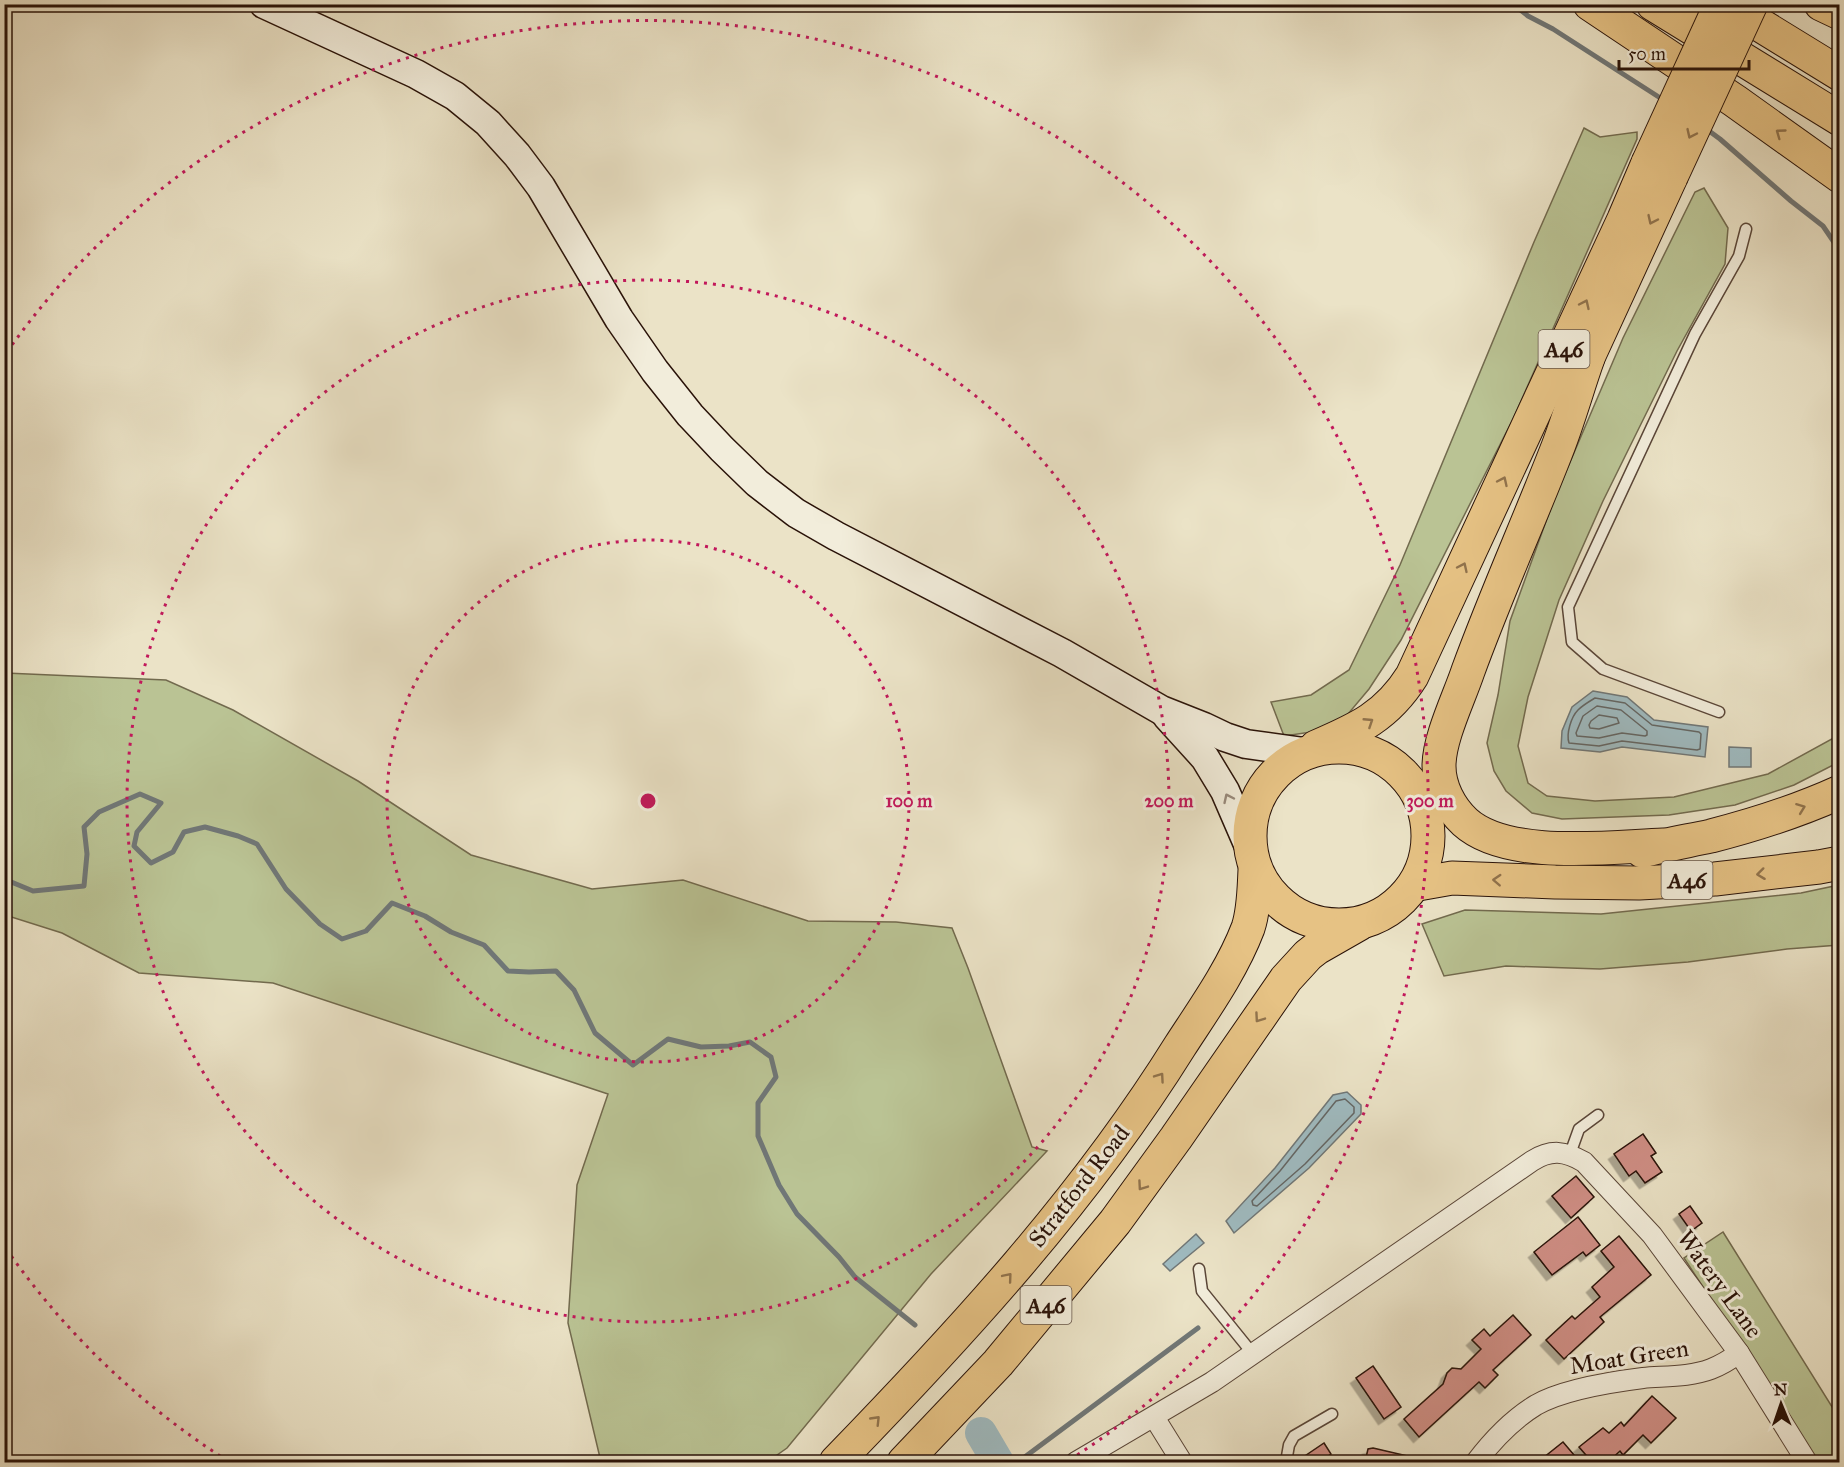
<svg xmlns="http://www.w3.org/2000/svg" width="1844" height="1467" viewBox="0 0 1844 1467" font-family="'IM FELL Great Primer',serif">
  <style>
    .green { fill: #bac394; stroke: #726a4e; stroke-width: 1.5 }
    .water { fill: #9fbbc1; stroke: #707777; stroke-width: 1.5 }
    .lines { fill: none; stroke-linecap: round; stroke-linejoin: round }
    .shore { stroke: #646664; stroke-width: 1.5 }
    .stream { stroke: #707777; stroke-width: 5 }
    .river { stroke: #9fbbc1; stroke-width: 32 }
    .building { fill: #d08f86; stroke: #291208; stroke-width: 1.5; filter: url(#shadow) }
    .lane-casing { stroke: #5a4638; stroke-width: 13 }
    .street-casing { stroke: #5a4638; stroke-width: 22 }
    .secondary-casing { stroke: #291208; stroke-width: 31 }
    .highway-casing { stroke: #291208; stroke-width: 35 }
    .lane { stroke: #f2eddb; stroke-width: 10 }
    .street { stroke: #f2eddb; stroke-width: 20 }
    .secondary { stroke: #f2eddb; stroke-width: 28 }
    .highway { stroke: #e6c284; stroke-width: 33 }
    .highway-bridge-casing { stroke: #291208; stroke-width: 35; stroke-linecap: butt }
    .highway-bridge { stroke: #e6c284; stroke-width: 33 }
    .oneway { stroke: #91734c }
    .oneway2 { stroke: #988a7c }
    .ring { fill: none; stroke: #c2185b; stroke-width: 3; stroke-dasharray: 3 6 }
    .labels { text-anchor: middle; dominant-baseline: central; stroke-width: 6; stroke-linejoin: round; paint-order: stroke }
    .shield { fill: #f2eddb; stroke: #655447; stroke-width: 1.5 }
    .shield-label { font-size: 22px; font-weight: bold; fill: #291208 }
    .street-label { font-size: 24px; fill: #291208; stroke: #f2eddb }
    .centre { fill: #c2185b; stroke: #f2eddb; stroke-width: 3 }
    .ring-label { font-size: 18px; text-anchor: middle; font-weight: bold; fill: #c2185b; stroke: #f2eddb; stroke-width: 6; stroke-linejoin: round; paint-order: stroke }
  </style>
  <defs>
    <filter id="shadow"><feDropShadow dx="-5.5" dy="5.5" stdDeviation="0" flood-color="#0004"/></filter>
  </defs>
  <rect width="100%" height="100%" fill="#ebe3c7"/>
  <filter id="stains"><feTurbulence type="fractalNoise" baseFrequency=".00333" numOctaves="4"/><feColorMatrix values="0 0 0 0 .2 0 0 0 0 .09 0 0 0 0 .02 0 0 0 .5 -.17"/></filter>
  <radialGradient id="worn" r=".72"><stop offset=".6" stop-color="#630" stop-opacity="0"/><stop offset="1" stop-color="#630" stop-opacity=".3"/></radialGradient>
  <!-- green -->
  <g class="green">
    <path d="M1584 128 1600 137 1637 132V139L1513 419 1401 640 1369 689 1348 714 1325 730 1284 736 1271 702 1311 695 1349 670 1400 565 1534 242Z"/>
    <path d="M1704 188 1728 228 1725 264 1677 351 1603 501 1559 600 1528 697 1518 746 1528 783 1547 796 1595 801 1674 797 1768 774 1839 735V762L1794 785 1735 805 1669 815 1562 819 1532 813 1506 791 1494 771 1487 743 1498 695 1510 621 1553 502 1623 338 1695 192Z"/>
    <path d="M5 673 166 680 233 710 358 781 471 855 592 889 683 880 808 921 896 922 952 928 968 968 1032 1147 1047 1151 931 1274 787 1448 767 1462H601L568 1323 577 1185 608 1094 273 983 139 973 62 933 5 915Z"/>
    <path d="M1839 885V945L1787 949 1688 962 1600 969 1506 966 1444 976 1422 924 1465 910 1601 914 1801 893Z"/>
    <path d="M1723 1232 1839 1418V1462H1818L1684 1258Z"/>
  </g>
  <!-- water -->
  <g class="water">
    <path d="M1593 691 1627 697 1654 720 1708 727 1705 757 1622 747 1600 752 1561 748 1562 731 1572 707Z"/>
    <path d="M1729 747 1751 748V767H1729Z"/>
    <path d="M1347 1092 1361 1105V1114L1309 1168 1234 1233 1226 1221 1275 1168 1333 1095Z"/>
    <path d="M1196 1234 1204 1243 1170 1271 1163 1264Z"/>
  </g>
  <g class="lines">
    <!-- shore -->
    <g class="shore">
      <path d="M1595 698 1625 703 1652 725 1699 732 1701 734 1700 749 1697 750 1622 741 1599 746 1569 743C1566 734 1571 717 1578 710 1583 705 1590 701 1595 698Z"/>
      <path d="M1597 706 1621 710 1647 731V735L1645 736 1622 733 1599 738 1577 736 1576 733 1583 716Z"/>
      <path d="M1599 715 1617 718 1619 723 1599 729 1590 728 1589 725 1591 721Z"/>
      <path d="M1345 1099 1354 1107V1113L1305 1164 1257 1206 1253 1205 1252 1201 1280 1171 1336 1101Z"/>
    </g>
    <!-- stream -->
    <g class="stream">
      <path d="M1519 4 1518 8 1528 16 1553 29 1665 101"/>
      <path d="M1705 128 1720 139 1791 201 1823 226 1840 251"/>
      <path d="M4 879 33 891 84 886 87 854 84 827 99 812 140 794 161 803 137 832 134 846 151 863 173 852 184 832 205 827 238 836 257 844 286 889 320 924 342 939 366 931 392 903 425 916 451 932 484 945 508 971 529 972 556 971 574 990 595 1033 633 1065 668 1039 701 1047 729 1046 750 1042 771 1057 776 1077 758 1103V1136L779 1185 797 1214 839 1257 855 1277 915 1325"/>
      <path d="M1018 1462 1198 1328"/>
    </g>
    <!-- river -->
    <path class="river" d="M981 1433 998 1462"/>
  </g>
  <!-- building -->
  <g class="building">
    <path d="M1643 1134 1656 1153 1651 1156 1662 1172 1645 1183 1636 1171 1629 1176 1614 1154Z"/>
    <path d="M1576 1176 1594 1197 1571 1218 1552 1196Z"/>
    <path d="M1690 1206 1702 1223 1691 1231 1679 1214Z"/>
    <path d="M1578 1217 1600 1245 1586 1256 1583 1252 1552 1275 1534 1252Z"/>
    <path d="M1619 1236 1651 1275 1600 1317 1604 1322 1564 1359 1546 1340 1572 1316 1575 1319 1600 1297 1592 1287 1614 1267 1601 1251Z"/>
    <path d="M1513 1315 1531 1335 1493 1370 1498 1375 1485 1388 1479 1382 1419 1437 1404 1419 1443 1384 1447 1373 1452 1368 1461 1369 1481 1349 1472 1340 1484 1329 1490 1336Z"/>
    <path d="M1373 1366 1401 1407 1384 1419 1356 1378Z"/>
    <path d="M1652 1396 1676 1418 1651 1443 1643 1435 1623 1455 1620 1451 1608 1462H1592L1579 1447 1603 1428 1609 1433 1621 1422 1624 1426Z"/>
    <path d="M1563 1442 1580 1462H1538Z"/>
    <path d="M1324 1443 1331 1454 1319 1462H1296Z"/>
    <path d="M1373 1448 1412 1457 1411 1462H1365L1368 1449Z"/>
  </g>
  <g class="lines">
    <defs>
      <g id="lane">
        <path d="M1719 712 1603 669 1572 642 1568 607 1695 334 1739 256 1746 229"/>
        <path d="M1570 1154 1579 1129 1598 1115"/>
        <path d="M1199 1269 1202 1291 1253 1354"/>
        <path d="M1286 1462 1289 1445 1294 1436 1332 1414"/>
      </g>
      <g id="street">
        <path d="M1154 1417 1182 1462"/>
        <path d="M1076 1462 1212 1382 1532 1161C1551 1149 1565 1151 1584 1162L1652 1235 1739 1353 1807 1462"/>
        <path d="M1476 1462C1492 1441 1513 1419 1536 1405 1564 1389 1611 1382 1643 1378 1665 1376 1690 1377 1711 1369 1721 1365 1731 1359 1739 1353"/>
      </g>
      <g id="secondary">
        <path d="M264 4 416 74 455 96 488 123 517 155 541 187 619 319 655 371 690 415 722 449 757 483 796 513 836 536 1062 653 1161 710 1204 727 1225 737 1246 744 1304 752"/>
        <path d="M1167 716 1205 758 1225 791 1251 851"/>
      </g>
      <g id="highway">
        <path d="M1590 4 1735 101 1840 176"/>
        <path d="M1653 4 1840 119"/>
        <path d="M1726 4 1840 74"/>
        <path d="M1821 4 1840 13"/>
        <path d="M1588 358C1577 389 1568 422 1556 452 1527 526 1495 597 1468 671 1459 698 1439 738 1439 766 1439 787 1450 808 1465 822 1507 860 1609 847 1663 845"/>
        <path d="M1579 377 1671 177"/>
        <circle cx="1339" cy="836" r="89"/>
        <path d="M1316 747C1358 729 1387 716 1412 676L1624 219 1648 163"/>
        <path d="M1642 851C1664 845 1688 841 1711 836 1754 825 1798 811 1840 792"/>
        <path d="M1418 884 1452 878 1555 882 1639 883 1715 879 1819 867 1840 863"/>
        <path d="M836 1462C961 1333 1084 1200 1180 1046 1204 1009 1232 970 1248 928 1254 910 1254 889 1255 870"/>
        <path d="M904 1462 998 1363 1115 1222 1176 1138 1286 979 1308 955 1317 948 1359 924"/>
      </g>
    </defs>
    <!-- lane casing -->
    <use href="#lane" class="lane-casing"/>
    <!-- street casing -->
    <use href="#street" class="street-casing"/>
    <!-- secondary casing -->
    <use href="#secondary" class="secondary-casing"/>
    <!-- highway casing -->
    <use href="#highway" class="highway-casing"/>
    <!-- lane -->
    <use href="#lane" class="lane"/>
    <!-- street -->
    <use href="#street" class="street"/>
    <!-- secondary -->
    <use href="#secondary" class="secondary"/>
    <!-- highway -->
    <use href="#highway" class="highway"/>
    <defs>
      <g id="highway-bridge">
        <path d="M1648 163 1721 4"/>
        <path d="M1671 177 1751 4"/>
      </g>
    </defs>
    <!-- highway-bridge casing -->
    <use href="#highway-bridge" class="highway-bridge-casing"/>
    <!-- highway-bridge -->
    <use href="#highway-bridge" class="highway-bridge"/>
  </g>
  <!-- one-way arrows -->
  <defs><path id="oneway-chevron" d="M-2-3.5L2.5 0L-2 3.5" fill="none" stroke-width="1.6" stroke-linecap="round" stroke-linejoin="round" transform="scale(1.5)"/></defs>
  <g class="oneway">
    <use href="#oneway-chevron" transform="translate(1780 133) rotate(-144)"/>
    <use href="#oneway-chevron" transform="translate(1691 134) rotate(115)"/>
    <use href="#oneway-chevron" transform="translate(1652 220) rotate(115)"/>
    <use href="#oneway-chevron" transform="translate(1585 304) rotate(-65)"/>
    <use href="#oneway-chevron" transform="translate(1503 481) rotate(-65)"/>
    <use href="#oneway-chevron" transform="translate(1463 567) rotate(-65)"/>
    <use href="#oneway-chevron" transform="translate(1369 722) rotate(-33)"/>
    <use href="#oneway-chevron" transform="translate(1801 808) rotate(-21)"/>
    <use href="#oneway-chevron" transform="translate(1761 874) rotate(173)"/>
    <use href="#oneway-chevron" transform="translate(1497 880) rotate(-177)"/>
    <use href="#oneway-chevron" transform="translate(1259 1018) rotate(125)"/>
    <use href="#oneway-chevron" transform="translate(1160 1077) rotate(-55)"/>
    <use href="#oneway-chevron" transform="translate(1142 1186) rotate(125)"/>
    <use href="#oneway-chevron" transform="translate(1008 1277) rotate(-50)"/>
    <use href="#oneway-chevron" transform="translate(876 1420) rotate(-46)"/>
  </g>
  <use class="oneway2" href="#oneway-chevron" transform="translate(1228 798) rotate(-115)"/>
  <!-- distance rings -->
  <g class="ring">
    <circle cx="648" cy="801" r="261"/>
    <circle cx="648" cy="801" r="521"/>
    <path d="M228 1461A782 782 0 0 1 7 1250M7 352A782 782 0 1 1 1068 1461"/>
  </g>
  <g class="labels">
    <!-- shield labels -->
    <g class="shield">
      <rect x="1538.5" y="330" width="51" height="38" rx="4.5"/>
      <rect x="1661.5" y="861" width="51" height="38" rx="4.5"/>
      <rect x="1020.5" y="1286" width="51" height="38" rx="4.5"/>
    </g>
    <g class="shield-label">
      <text x="1564" y="349">A46</text>
      <text x="1687" y="880">A46</text>
      <text x="1046" y="1305">A46</text>
    </g>
    <!-- street labels -->
    <g class="street-label">
      <text transform="translate(1079 1186) rotate(-52)">Stratford Road</text>
      <text transform="translate(1720 1284) rotate(54)">Watery Lane</text>
      <text transform="translate(1629 1357) rotate(-9)">Moat Green</text>
    </g>
  </g>
  <circle cx="648" cy="801" r="9" class="centre"/>
  <g class="ring-label">
    <text x="909" y="807">100 m</text>
    <text x="1169" y="807">200 m</text>
    <text x="1430" y="807">300 m</text>
  </g>
  <!-- margin -->
  <rect width="1844" height="1467" fill="none" stroke="#ebe3c7" stroke-width="24"/>
  <rect x="6" y="6" width="1832" height="1455" fill="none" stroke="#291208" stroke-width="3"/>
  <rect x="12" y="12" width="1820" height="1443" fill="none" stroke="#291208" stroke-width="1.5"/>
  <!-- north arrow -->
  <g transform="translate(1781 1404) rotate(358)" stroke="#f2eddb" stroke-width="4.5" paint-order="stroke">
  <path d="M0-4.5L10 22L0 15L-10 22Z" fill="#291208"/>
  <text y="-9" font-size="16" font-weight="bold" text-anchor="middle" fill="#291208">N</text>
  </g>
  <!-- scale -->
  <path d="M1619 60v9h130v-9" fill="none" stroke="#291208" stroke-width="3"/>
  <text x="1628" y="60" font-size="18" fill="#291208" stroke="#f2eddb" stroke-width="4.5" paint-order="stroke">50 m</text>
  <rect width="100%" height="100%" filter="url(#stains)"/>
  <rect width="100%" height="100%" fill="url(#worn)"/>
</svg>
